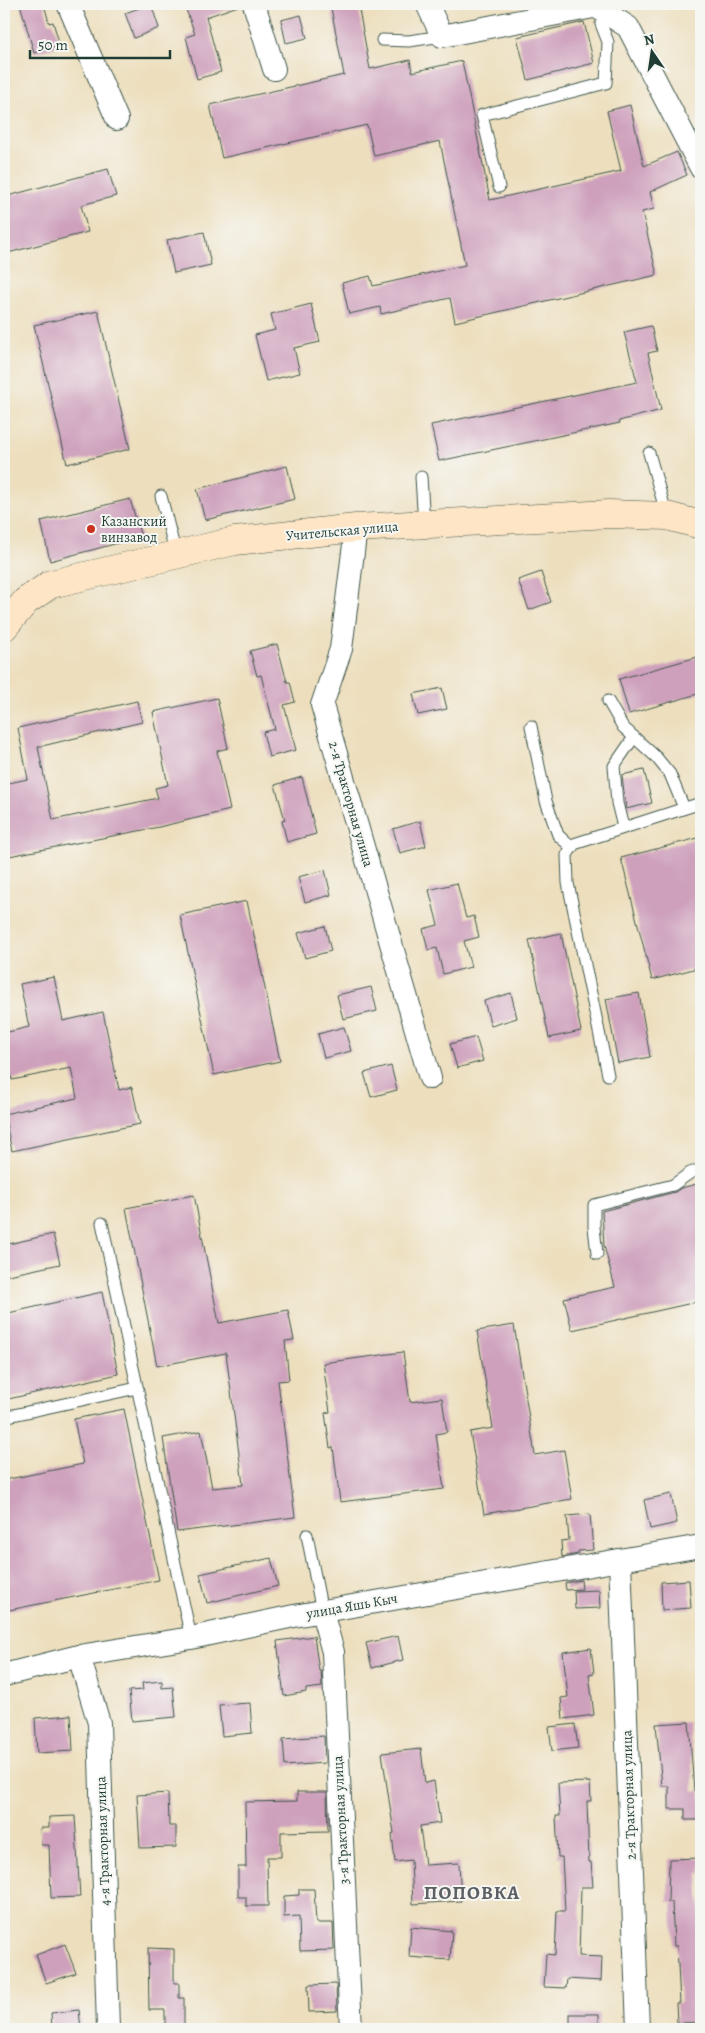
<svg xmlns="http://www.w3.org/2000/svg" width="705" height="2033" viewBox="0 0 705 2033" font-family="Alegreya,serif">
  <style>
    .building { fill: #cea0bc }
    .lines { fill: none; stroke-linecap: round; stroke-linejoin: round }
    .lane-casing { stroke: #3e5549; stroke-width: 13 }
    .street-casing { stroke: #3e5549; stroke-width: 24 }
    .secondary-casing { stroke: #3e5549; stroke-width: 29 }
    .lane { stroke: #fff; stroke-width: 11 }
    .street { stroke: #fff; stroke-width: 22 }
    .secondary { stroke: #fee5c5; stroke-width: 28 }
    .poi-dot { fill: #c8321e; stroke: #f6f6f2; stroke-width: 2 }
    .labels { text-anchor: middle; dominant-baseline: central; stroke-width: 4; stroke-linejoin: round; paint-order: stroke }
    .poi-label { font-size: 14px; fill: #1f3d34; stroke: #f6f6f2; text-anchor: start }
    .street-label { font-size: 14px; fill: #1f3d34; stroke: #f6f6f2 }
    .district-label { font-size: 19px; font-weight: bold; letter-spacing: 1px; fill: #5c6064; stroke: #f6f6f2 }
  </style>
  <rect width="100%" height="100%" fill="#f6f6f2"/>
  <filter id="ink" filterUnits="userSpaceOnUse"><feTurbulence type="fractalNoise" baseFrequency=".02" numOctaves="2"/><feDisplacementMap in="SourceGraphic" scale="10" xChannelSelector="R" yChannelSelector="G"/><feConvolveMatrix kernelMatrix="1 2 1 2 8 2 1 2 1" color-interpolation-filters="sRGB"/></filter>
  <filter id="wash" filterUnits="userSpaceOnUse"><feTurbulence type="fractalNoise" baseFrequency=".0096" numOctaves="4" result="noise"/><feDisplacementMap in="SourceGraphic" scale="20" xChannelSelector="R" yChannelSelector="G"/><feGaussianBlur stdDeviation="1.12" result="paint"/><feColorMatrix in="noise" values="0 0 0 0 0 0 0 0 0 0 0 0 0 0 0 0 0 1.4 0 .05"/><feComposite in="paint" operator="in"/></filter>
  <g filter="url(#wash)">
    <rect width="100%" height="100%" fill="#eddfbe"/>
    <g id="blocks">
      <!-- building -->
      <g class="building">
        <path d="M20 4H44L49 23 53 22 60 46 34 53Z"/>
        <path d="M151 4 159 28 134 38 125 13Z"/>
        <path d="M184 4H238V6L206 17 221 72 197 79 186 37 195 34Z"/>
        <path d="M358 4 370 69 410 60 412 72 462 61 490 200 621 171 607 111 630 105 644 166 677 152 687 175 650 192 654 209 642 212 657 275 455 322 450 298 381 314 380 307 349 314 342 283 370 276 373 286 465 265 440 141 374 156 367 125 222 158 210 105 344 75 331 8Z"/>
        <path d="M301 15 307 38 286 43 281 20Z"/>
        <path d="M584 22 594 63 528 80 517 37Z"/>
        <path d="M108 169 116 196 81 205 88 232 4 254V197Z"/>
        <path d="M204 232 211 265 174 273 167 240Z"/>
        <path d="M311 304 320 342 294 348 300 373 266 381 255 335 275 330 271 314Z"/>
        <path d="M98 311 130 449 67 464 34 325Z"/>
        <path d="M651 326 657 351 648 353 661 410 619 421 620 423 439 461 431 425 637 382 624 332Z"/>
        <path d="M287 466 295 499 205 520 197 489Z"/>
        <path d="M130 499 141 537 50 561 41 521Z"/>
        <path d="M541 572 551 602 529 610 518 580Z"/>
        <path d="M277 644 287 682H290L295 702 284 705 296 750 269 757 263 732 275 729 261 675 257 676 250 651Z"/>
        <path d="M701 656V693L629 714 619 679Z"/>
        <path d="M442 688 447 709 418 715 413 694Z"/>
        <path d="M217 698 228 748 217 751 230 810 159 827 4 857V784L28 779 18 728 137 701 142 722 38 747 53 820 158 798 155 788 168 785 153 712Z"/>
        <path d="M644 770 652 803 626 809 622 775Z"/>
        <path d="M302 777 316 834 287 842 282 821 285 820 275 785Z"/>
        <path d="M420 821 426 846 400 853 393 829Z"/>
        <path d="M698 838 701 850V967L652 980 621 858Z"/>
        <path d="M325 870 331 895 305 902 298 877Z"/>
        <path d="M457 883 466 918 474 916 479 937 464 941 471 967 443 974 437 948 428 950 423 929 438 925 429 890Z"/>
        <path d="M247 901 280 1061 214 1075 180 915Z"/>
        <path d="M325 926 331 951 305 958 298 933Z"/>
        <path d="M561 933 581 1031 549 1038 529 940Z"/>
        <path d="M54 977 63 1021 103 1012 119 1090 132 1087 140 1124 12 1151 4 1114 77 1098 71 1068 12 1080 4 1040V1033L29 1027 20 984Z"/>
        <path d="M371 987 377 1011 343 1019 337 995Z"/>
        <path d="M511 993 517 1018 491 1026 484 1001Z"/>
        <path d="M639 993 650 1057 618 1063 606 999Z"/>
        <path d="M344 1027 351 1051 324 1058 318 1034Z"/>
        <path d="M476 1037 483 1061 457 1068 450 1044Z"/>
        <path d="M391 1066 397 1090 371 1097 364 1073Z"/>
        <path d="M701 1183V1301L572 1330 564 1298 615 1287 604 1246 602 1211 675 1192 681 1188Z"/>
        <path d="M194 1195 219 1323 288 1310 294 1340 285 1341 289 1380 278 1381 295 1517 177 1532 163 1438 201 1431 212 1488 243 1485 226 1353 157 1366 126 1208Z"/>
        <path d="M53 1234 60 1264 4 1276V1245Z"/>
        <path d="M102 1292 118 1374 4 1400V1314Z"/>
        <path d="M514 1325 535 1455 564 1450 572 1499 484 1514 470 1432 493 1428 477 1331Z"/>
        <path d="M403 1352 410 1402 442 1398 447 1432 436 1434 444 1489 340 1502 333 1447 330 1448 325 1413 330 1412 323 1363Z"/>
        <path d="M124 1409 159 1580 4 1611V1480L83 1464 74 1419Z"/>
        <path d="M671 1494 677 1523 650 1529 644 1500Z"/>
        <path d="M590 1514 593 1550 578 1551V1554L562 1557 561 1541 569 1540 567 1516Z"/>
        <path d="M271 1558 278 1586 207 1603 200 1574Z"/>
        <path d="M581 1580 582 1589 566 1590 565 1583Z"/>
        <path d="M689 1580 691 1608 662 1610 661 1582Z"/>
        <path d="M599 1590 600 1608 575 1609 574 1591Z"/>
        <path d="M314 1636 319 1671H321L322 1687 306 1689V1692L284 1696 277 1641Z"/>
        <path d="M398 1636 403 1660 372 1668 366 1643Z"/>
        <path d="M591 1648 594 1673 589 1674 594 1715 563 1719 561 1698 568 1697 563 1652Z"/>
        <path d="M162 1681V1688L173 1687 176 1717 132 1721 129 1691 143 1690 142 1683Z"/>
        <path d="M250 1703 252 1733 222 1736 219 1705Z"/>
        <path d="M71 1715 73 1751 37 1753 35 1718Z"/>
        <path d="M689 1722 694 1791H701V1820H685V1809H669V1786H662L656 1724Z"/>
        <path d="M575 1724 578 1748 552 1751 549 1727Z"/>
        <path d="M324 1736 325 1763 285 1766 283 1739Z"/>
        <path d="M421 1749 425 1783 434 1781 440 1823 420 1826 425 1865 459 1863 461 1901 413 1904 411 1860 395 1862 392 1834 394 1833 382 1753Z"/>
        <path d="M590 1782 591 1801H587L589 1862H591L593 1887H581L579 1956 602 1957 601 1981 567 1979 566 1988 544 1987 546 1954 555 1955 557 1911H565L562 1857H558L556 1816H560L558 1783Z"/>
        <path d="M297 1792H327L328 1831 281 1832V1857H267L268 1906H246V1897H238V1867H246L245 1802 297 1801Z"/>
        <path d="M168 1793 169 1826H176V1847L140 1848 137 1795Z"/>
        <path d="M75 1816 80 1897 51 1898 49 1845H41L40 1828H49V1817Z"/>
        <path d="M701 1858V1874H698L701 1929V2022L677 2023 676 2003H680L677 1946H674L672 1902H668L669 1859Z"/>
        <path d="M299 1889H314L316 1923H333L334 1950 300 1951 299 1916 284 1917V1896L299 1895Z"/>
        <path d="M411 1927 452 1931 450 1960 409 1957Z"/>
        <path d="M65 1944 76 1973 46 1983 36 1955Z"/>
        <path d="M148 1948 174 1949V1983H179V1998H184V2029H165V2010H149Z"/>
        <path d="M336 1984 337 2011 309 2012 308 1985Z"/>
        <path d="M79 2010 81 2029H52L51 2013Z"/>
        <rect x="570" y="2014" width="29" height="15"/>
      </g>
    </g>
  </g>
  <g filter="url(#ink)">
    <use href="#blocks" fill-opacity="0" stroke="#3e5549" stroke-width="1"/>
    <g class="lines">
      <defs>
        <g id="lane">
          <path d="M382 40 409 41 442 36"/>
          <path d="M499 187 482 115 606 83 608 42 601 24 607 14"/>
          <path d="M649 453 667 516"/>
          <path d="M421 477 424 524"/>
          <path d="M161 496 176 555"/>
          <path d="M608 701 623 727 656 757 670 774 684 808"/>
          <path d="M531 726 546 801 558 835 572 848"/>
          <path d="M623 827 617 803 614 766 634 737"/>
          <path d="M608 1075 568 883 567 855 574 844 701 803"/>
          <path d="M102 1223 191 1638"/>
          <path d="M597 1254 594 1227V1205L673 1185 690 1173 701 1169"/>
          <path d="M4 1417 137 1388"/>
          <path d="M307 1535 322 1612"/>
        </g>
        <g id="street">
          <path d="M68 4 117 119"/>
          <path d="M254 4 274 69"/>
          <path d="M427 4 442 36 609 4"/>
          <path d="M594 4 595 6 628 27 701 168"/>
          <path d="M356 528 341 649 322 705 430 1078"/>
          <path d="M620 1560 638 2029"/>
          <path d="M322 1612 333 1652 351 2029"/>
          <path d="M79 1656 99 1723 108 2029"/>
          <path d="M4 1675 79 1656 191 1638 294 1616 701 1546"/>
        </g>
        <path id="secondary" d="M4 627 26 601 51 584 235 541 356 528 609 514 667 516 701 525"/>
      </defs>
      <!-- lane casing -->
      <use href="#lane" class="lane-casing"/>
      <!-- street casing -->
      <use href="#street" class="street-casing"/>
      <!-- secondary casing -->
      <use href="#secondary" class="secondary-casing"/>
      <!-- lane -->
      <use href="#lane" class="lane"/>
      <!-- street -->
      <use href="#street" class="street"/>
      <!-- secondary -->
      <use href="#secondary" class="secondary"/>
    </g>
  </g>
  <!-- markers -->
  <circle class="poi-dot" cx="91" cy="529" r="5"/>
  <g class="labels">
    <!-- poi labels -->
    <g class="poi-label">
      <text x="101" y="521">Казанский<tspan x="101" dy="16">винзавод</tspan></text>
    </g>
    <!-- street labels -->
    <g class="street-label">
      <text transform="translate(342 531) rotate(-5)">Учительская улица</text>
      <text transform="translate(351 804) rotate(74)">2-я Тракторная улица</text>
      <text transform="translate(352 1606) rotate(-10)">улица Яшь Кыч</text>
      <text transform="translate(629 1795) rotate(-92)">2-я Тракторная улица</text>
      <text transform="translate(341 1820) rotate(-93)">3-я Тракторная улица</text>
      <text transform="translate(103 1841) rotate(-92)">4-я Тракторная улица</text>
    </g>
    <!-- district labels -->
    <g class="district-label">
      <text x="472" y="1893">ПОПОВКА</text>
    </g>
  </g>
  <!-- margin -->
  <rect width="705" height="2033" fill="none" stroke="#f6f6f2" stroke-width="20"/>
  <!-- north arrow -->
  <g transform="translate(652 52) rotate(347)" stroke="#f6f6f2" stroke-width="4" paint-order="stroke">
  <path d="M0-4L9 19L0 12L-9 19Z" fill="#1f3d34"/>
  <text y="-8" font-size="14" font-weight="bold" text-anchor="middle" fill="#1f3d34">N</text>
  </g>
  <!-- scale -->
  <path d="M30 50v8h140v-8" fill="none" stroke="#1f3d34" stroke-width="2.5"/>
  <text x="38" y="50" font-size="15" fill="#1f3d34" stroke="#f6f6f2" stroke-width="4" paint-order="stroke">50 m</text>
</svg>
